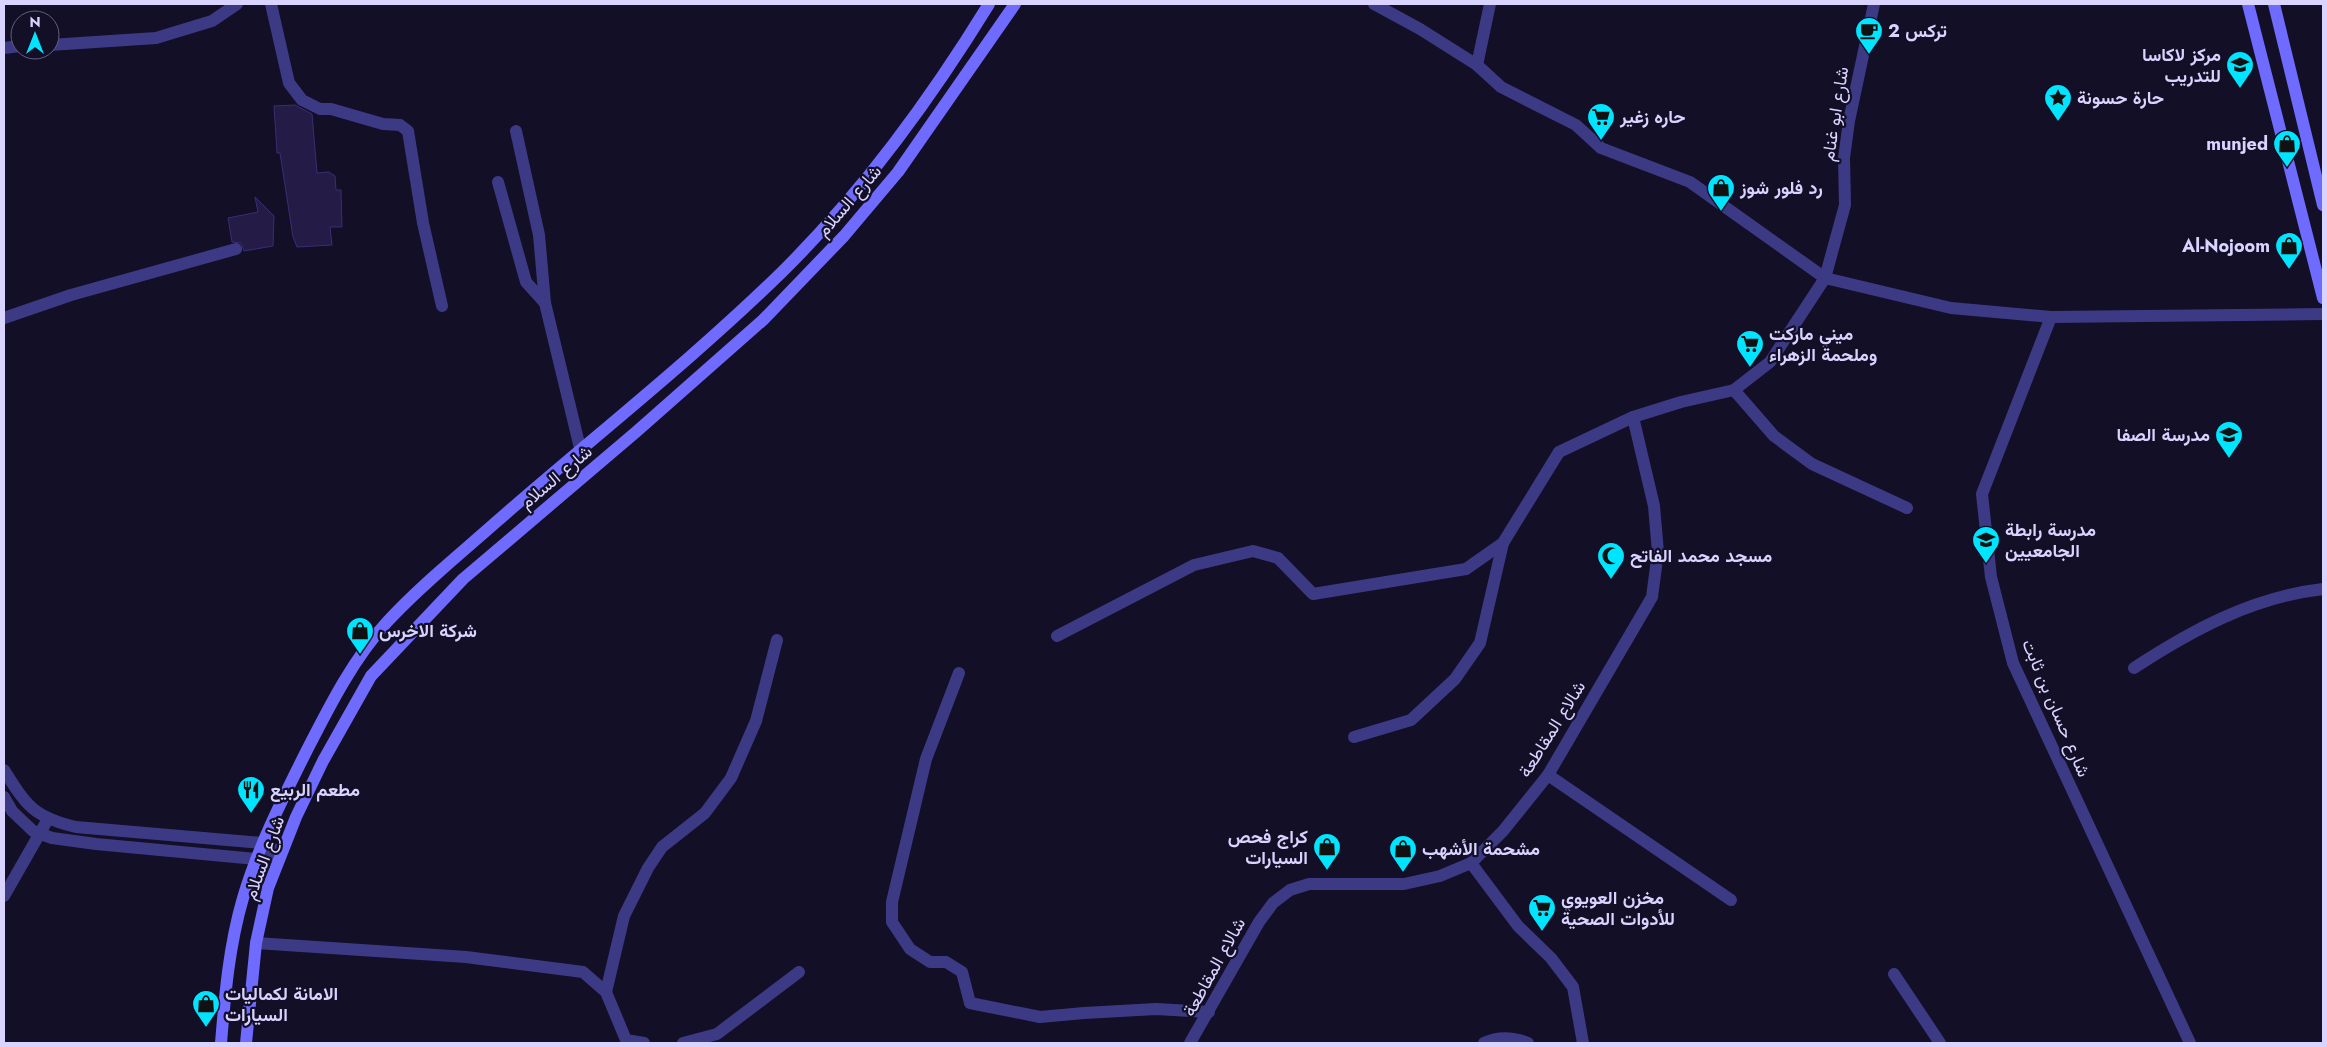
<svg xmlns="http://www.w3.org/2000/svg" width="2327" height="1047" viewBox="0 0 2327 1047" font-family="Jost,Vazirmatn,sans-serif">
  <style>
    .building { fill: #241b47; stroke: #3b2d73 }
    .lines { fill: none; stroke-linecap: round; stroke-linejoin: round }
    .minor { stroke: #3d3a85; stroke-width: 12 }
    .tertiary { stroke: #3d3a85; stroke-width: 12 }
    .secondary { stroke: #6f6bff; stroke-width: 12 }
    .labels { text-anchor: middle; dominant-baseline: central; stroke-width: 4.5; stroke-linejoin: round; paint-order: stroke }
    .poi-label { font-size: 18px; font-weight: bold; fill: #d9d4ff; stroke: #130f26; text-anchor: start }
    .street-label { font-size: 18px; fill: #d9d4ff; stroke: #130f26 }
  </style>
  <rect width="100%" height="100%" fill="#130f26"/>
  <!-- building -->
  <g class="building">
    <path d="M295 105 312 114 317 173 329 172 335 176 336 190H341L342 227H330L332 245 297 247 293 237 280 153H277L274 106Z"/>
    <path d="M255 197 274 216 273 246 244 251 241 243 232 242 228 218 258 212Z"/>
  </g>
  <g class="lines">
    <!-- minor -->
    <g class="minor">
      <path d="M271 4 289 83 302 100 320 109H331L383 124 400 125 408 131 423 223 442 306"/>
      <path d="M1374 4 1420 29 1477 65 1501 87 1576 125 1601 148 1690 182 1825 278 1951 308 2051 317 2323 314"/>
      <path d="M1477 65 1490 4"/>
      <path d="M516 131 539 235 545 303 580 448"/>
      <path d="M498 182 526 282 545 303"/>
      <path d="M2051 317 1982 494 1991 577 2013 663 2190 1043"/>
      <path d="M4 318 71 295 236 249"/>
      <path d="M1734 390 1774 436 1812 464 1907 508"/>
      <path d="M1057 636 1194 565 1253 551 1278 558 1313 594 1466 569 1503 543 1559 452 1633 417"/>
      <path d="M2134 668C2192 630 2253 597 2323 589"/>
      <path d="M959 673 926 759 892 902V922L910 949 930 962H946L962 972 970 1003 1040 1017 1084 1013 1156 1009 1209 1012"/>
      <path d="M1354 737 1411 720 1455 679 1480 643 1503 543"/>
      <path d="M1548 775 1731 900"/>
      <path d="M1471 863 1518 926 1551 958 1573 987 1583 1043"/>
      <path d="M4 896 48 819"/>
      <path d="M256 943 466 957 583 972 606 992 626 1040 644 1043"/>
      <path d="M1894 974 1940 1043"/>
      <path d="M606 992 624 916 648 868 662 847 705 813 731 778 756 721 777 640"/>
      <path d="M683 1043 717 1034 799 972"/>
      <path d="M1484 1043C1499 1036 1513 1037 1528 1043"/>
    </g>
    <!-- tertiary -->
    <g class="tertiary">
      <path d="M50 45 156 38 212 21 237 4"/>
      <path d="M4 48 20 46"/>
      <path d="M4 770C26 805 33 817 76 827L262 843 281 853"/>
      <path d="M4 797 12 811 33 831 52 838 96 844 256 859 281 853"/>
      <path d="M1190 1043 1259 922 1273 903 1290 890 1309 884H1404L1440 876 1471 863 1503 831 1548 775 1652 597 1658 552 1654 506 1633 417 1681 402 1734 390 1770 362 1825 278 1845 205 1844 158 1849 121 1874 4"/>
    </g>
    <!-- secondary -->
    <g class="secondary">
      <path d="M2248 4 2323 298"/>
      <path d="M2274 4 2323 205"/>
      <path d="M221 1043C225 994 229 946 243 898 258 847 282 800 306 752 329 707 353 659 387 622 420 586 459 555 495 523 591 439 691 361 782 272 862 193 930 100 989 4"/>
      <path d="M246 1043 256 943 268 888 296 817 323 761 371 676 463 579 636 432 763 320 844 236 898 172 1015 4"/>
    </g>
  </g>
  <!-- icons -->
  <defs>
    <symbol id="cafe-pin" viewBox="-11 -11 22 30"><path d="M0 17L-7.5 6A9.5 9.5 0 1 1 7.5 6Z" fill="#00e5ff" stroke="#130f26"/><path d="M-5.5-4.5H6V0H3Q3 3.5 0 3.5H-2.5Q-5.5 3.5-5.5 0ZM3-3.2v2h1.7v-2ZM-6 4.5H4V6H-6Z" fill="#111"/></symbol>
    <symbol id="school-pin" viewBox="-11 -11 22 30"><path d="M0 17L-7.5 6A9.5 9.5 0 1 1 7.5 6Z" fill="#00e5ff" stroke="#130f26"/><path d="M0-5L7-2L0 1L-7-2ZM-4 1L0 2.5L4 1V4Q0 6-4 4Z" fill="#111"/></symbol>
    <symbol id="sight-pin" viewBox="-11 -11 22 30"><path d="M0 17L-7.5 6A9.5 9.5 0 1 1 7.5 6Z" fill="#00e5ff" stroke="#130f26"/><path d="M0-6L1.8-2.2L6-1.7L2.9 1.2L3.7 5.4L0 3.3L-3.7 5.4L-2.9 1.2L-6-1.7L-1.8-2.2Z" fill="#111"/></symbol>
    <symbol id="supermarket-pin" viewBox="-11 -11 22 30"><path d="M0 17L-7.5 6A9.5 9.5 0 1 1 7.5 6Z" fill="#00e5ff" stroke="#130f26"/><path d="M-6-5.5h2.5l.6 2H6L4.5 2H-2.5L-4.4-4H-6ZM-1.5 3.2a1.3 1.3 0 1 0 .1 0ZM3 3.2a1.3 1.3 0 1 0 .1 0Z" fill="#111"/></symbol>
    <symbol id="shop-pin" viewBox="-11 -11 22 30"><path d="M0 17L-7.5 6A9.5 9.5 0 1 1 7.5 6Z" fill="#00e5ff" stroke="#130f26"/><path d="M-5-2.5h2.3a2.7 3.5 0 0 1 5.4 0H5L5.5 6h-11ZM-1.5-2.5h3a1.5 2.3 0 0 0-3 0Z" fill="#111"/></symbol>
    <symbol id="mosque-pin" viewBox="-11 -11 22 30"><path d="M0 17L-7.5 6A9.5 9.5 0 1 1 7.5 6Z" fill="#00e5ff" stroke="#130f26"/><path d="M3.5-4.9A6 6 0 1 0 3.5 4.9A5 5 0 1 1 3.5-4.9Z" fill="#111"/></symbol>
    <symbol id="restaurant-pin" viewBox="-11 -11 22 30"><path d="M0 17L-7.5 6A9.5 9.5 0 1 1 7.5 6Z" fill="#00e5ff" stroke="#130f26"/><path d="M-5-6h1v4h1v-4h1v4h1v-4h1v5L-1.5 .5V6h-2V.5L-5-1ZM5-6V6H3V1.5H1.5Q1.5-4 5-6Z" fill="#111"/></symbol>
  </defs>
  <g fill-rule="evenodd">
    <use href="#cafe-pin" x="1853" y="15" width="32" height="43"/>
    <use href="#school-pin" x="2224" y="49" width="32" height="43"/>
    <use href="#sight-pin" x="2042" y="82" width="32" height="43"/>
    <use href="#supermarket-pin" x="1585" y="101" width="32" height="43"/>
    <use href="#shop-pin" x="2271" y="128" width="32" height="43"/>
    <use href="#shop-pin" x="1705" y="172" width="32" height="43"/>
    <use href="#shop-pin" x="2273" y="230" width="32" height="43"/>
    <use href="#supermarket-pin" x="1734" y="328" width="32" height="43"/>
    <use href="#school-pin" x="2213" y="419" width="32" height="43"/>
    <use href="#school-pin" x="1970" y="524" width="32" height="43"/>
    <use href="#mosque-pin" x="1595" y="540" width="32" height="43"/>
    <use href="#shop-pin" x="344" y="615" width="32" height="43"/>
    <use href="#restaurant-pin" x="235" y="774" width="32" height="43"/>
    <use href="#shop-pin" x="1311" y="831" width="32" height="43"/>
    <use href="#shop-pin" x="1387" y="833" width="32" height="43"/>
    <use href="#supermarket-pin" x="1526" y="892" width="32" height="43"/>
    <use href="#shop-pin" x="190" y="988" width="32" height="43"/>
  </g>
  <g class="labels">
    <!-- poi labels -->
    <g class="poi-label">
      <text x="1888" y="31">تركس 2</text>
      <text x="2221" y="55" text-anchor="end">مركز لاكاسا<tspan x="2221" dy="21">للتدريب</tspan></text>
      <text x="2077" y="98">حارة حسونة</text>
      <text x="1620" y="117">حاره زغير</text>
      <text x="2268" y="144" text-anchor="end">munjed</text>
      <text x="1740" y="188">رد فلور شوز</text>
      <text x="2270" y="246" text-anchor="end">Al-Nojoom</text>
      <text x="1769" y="334">ميني ماركت<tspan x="1769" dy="21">وملحمة الزهراء</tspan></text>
      <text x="2210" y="435" text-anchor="end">مدرسة الصفا</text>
      <text x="2005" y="530">مدرسة رابطة<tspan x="2005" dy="21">الجامعيين</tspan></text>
      <text x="1630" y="556">مسجد محمد الفاتح</text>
      <text x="379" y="631">شركة الاخرس</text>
      <text x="270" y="790">مطعم الربيع</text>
      <text x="1308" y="837" text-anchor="end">كراج فحص<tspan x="1308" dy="21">السيارات</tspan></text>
      <text x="1422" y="849">مشحمة الأشهب</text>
      <text x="1561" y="898">مخزن العويوي<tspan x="1561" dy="21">للأدوات الصحية</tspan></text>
      <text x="225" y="994">الامانة لكماليات<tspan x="225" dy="21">السيارات</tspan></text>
    </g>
    <!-- street labels -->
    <g class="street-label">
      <text transform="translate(1835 114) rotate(-81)">شارع ابو غنام</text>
      <text transform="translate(849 201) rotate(-49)">شارع السلام</text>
      <text transform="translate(556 477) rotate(-40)">شارع السلام</text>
      <text transform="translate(2056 708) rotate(67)">شارع حسان بن ثابت</text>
      <text transform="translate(1552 729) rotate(-58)">شالاع المقاطعة</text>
      <text transform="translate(264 858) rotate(-70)">شارع السلام</text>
      <text transform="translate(1214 967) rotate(-61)">شالاع المقاطعة</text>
    </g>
  </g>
  <!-- border -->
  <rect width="2327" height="1047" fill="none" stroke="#d9d4ff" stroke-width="10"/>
  <!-- north arrow -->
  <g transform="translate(35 35)"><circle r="24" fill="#130f26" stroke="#625e7d"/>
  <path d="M0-4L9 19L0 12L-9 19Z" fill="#00e5ff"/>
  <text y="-8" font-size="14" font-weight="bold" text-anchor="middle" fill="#d9d4ff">N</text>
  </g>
</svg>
